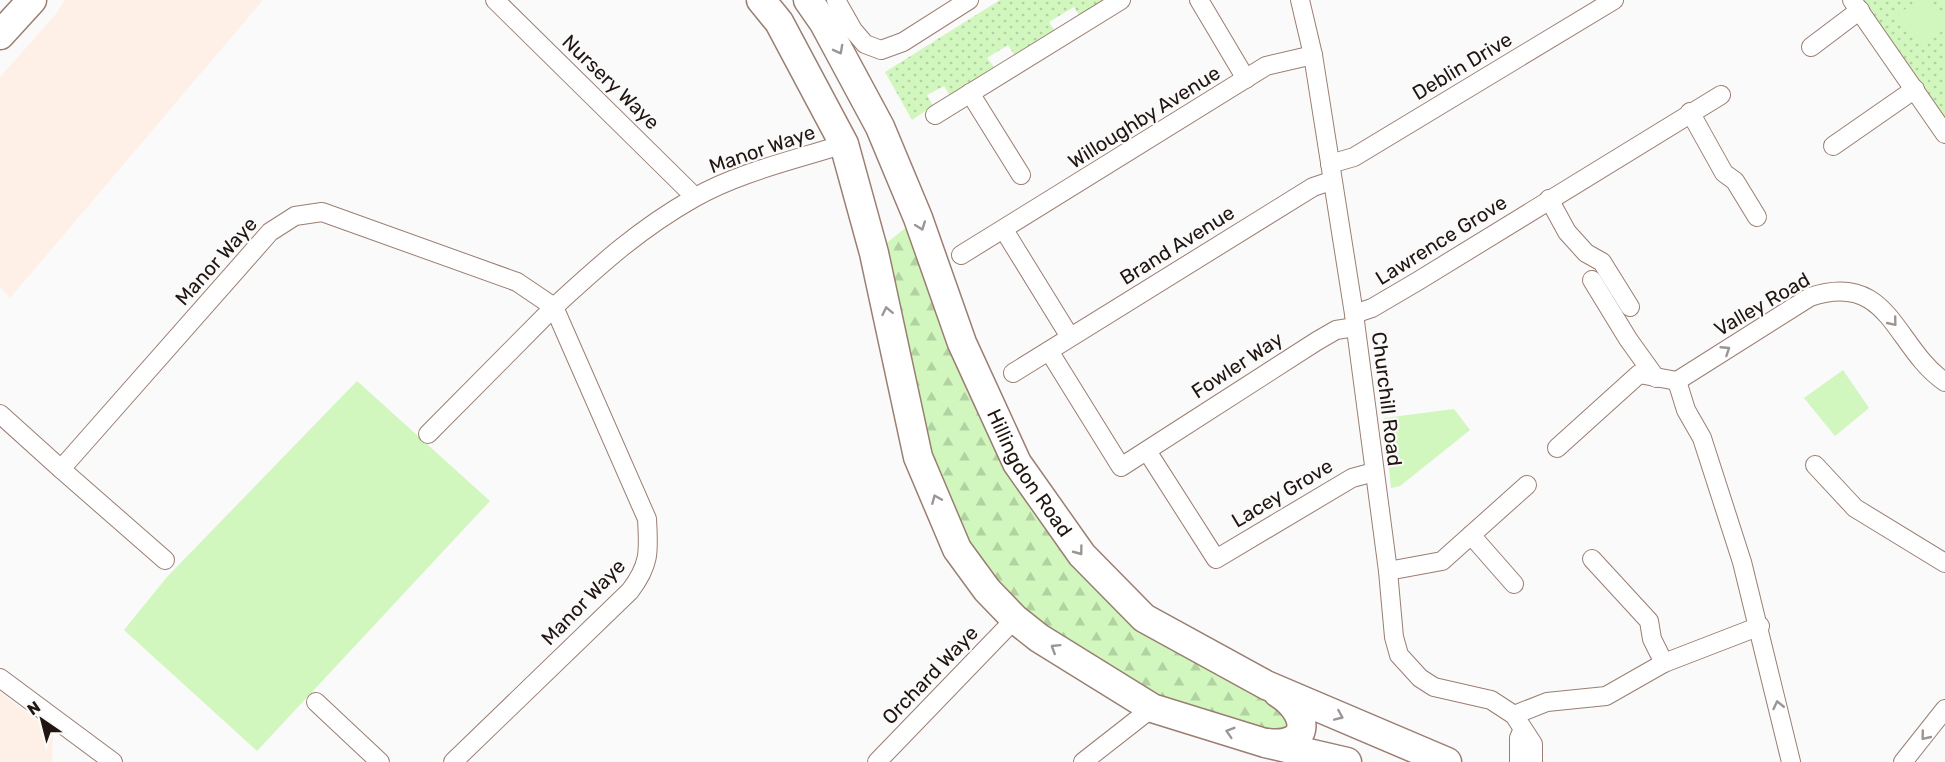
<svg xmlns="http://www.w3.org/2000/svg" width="1945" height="762" viewBox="0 0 1945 762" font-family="Rubik,sans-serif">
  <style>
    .built { fill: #feefe7 }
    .grass { fill: url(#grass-dots) }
    .forest { fill: url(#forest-firs) }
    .green { fill: #d1f6be }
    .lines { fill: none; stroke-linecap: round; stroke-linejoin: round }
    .street-casing { stroke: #9a7e71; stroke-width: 20 }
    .primary-casing { stroke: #9a7e71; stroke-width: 31 }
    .street { stroke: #fff; stroke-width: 18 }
    .primary { stroke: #fff; stroke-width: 28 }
    .oneway { stroke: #9b9693 }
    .labels { text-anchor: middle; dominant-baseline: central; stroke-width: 4.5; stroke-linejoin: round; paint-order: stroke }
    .street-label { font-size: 20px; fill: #201510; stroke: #fafafa }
  </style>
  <defs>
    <pattern id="grass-dots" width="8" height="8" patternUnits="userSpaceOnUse" patternTransform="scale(1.5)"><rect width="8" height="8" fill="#d1f6be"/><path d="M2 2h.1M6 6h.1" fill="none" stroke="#b3d2a2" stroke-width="1.8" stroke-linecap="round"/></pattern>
    <pattern id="forest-firs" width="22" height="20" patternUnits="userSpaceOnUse" patternTransform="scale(1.5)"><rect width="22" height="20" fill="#d1f6be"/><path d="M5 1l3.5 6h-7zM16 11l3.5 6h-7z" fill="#b3d2a2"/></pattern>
  </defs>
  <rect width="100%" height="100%" fill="#fafafa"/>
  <!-- built -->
  <g class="built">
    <path d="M65 0H263L10 298 0 287V77L56 14Z"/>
    <path d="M0 692 53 733 52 762H0Z"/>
  </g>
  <!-- grass -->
  <g class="grass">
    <path d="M1000 0H1107L1080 17 1074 7 1049 22 1055 31 1015 56 1008 45 987 58 994 67 950 96 944 86 927 95 933 106 912 120 885 72Z"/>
    <path d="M1862 0H1945V122Z"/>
  </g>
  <!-- forest -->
  <path class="forest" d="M918 218 1017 463 1144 618 1266 685 1298 736 1152 708 1039 638 957 549 874 253Z"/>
  <!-- green -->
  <g class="green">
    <path d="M1918 0H1929L1945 21V29L1921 47 1897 15Z"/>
    <path d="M1843 370 1869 408 1835 436 1804 398Z"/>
    <path d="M357 381 490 501 257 751 124 630 167 577Z"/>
    <path d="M1454 409 1470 430 1400 486 1391 488 1384 418Z"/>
  </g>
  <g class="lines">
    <defs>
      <g id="street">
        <path d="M495 0 695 197"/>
        <path d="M836 0 853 30 865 44 881 50 903 42 969 0"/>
        <path d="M1199 0 1246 79"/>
        <path d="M1300 0 1313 55 1354 314 1388 571 1394 637 1399 655 1420 678 1434 687 1491 700 1514 715 1533 744V762"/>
        <path d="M1852 0 1945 134"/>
        <path d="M1811 47 1860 10"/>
        <path d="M970 93 1021 175"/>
        <path d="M1690 112 1724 173 1735 181 1757 217"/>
        <path d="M935 115 1121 0"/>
        <path d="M1833 146 1915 89"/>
        <path d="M1330 164 1354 157 1614 0"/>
        <path d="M1549 199 1567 232 1586 253 1602 262 1630 307"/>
        <path d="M1004 230 1070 337"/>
        <path d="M961 255 1266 66 1313 55"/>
        <path d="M1592 280 1628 339 1656 378"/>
        <path d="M1354 314 1372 308 1418 281 1721 95"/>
        <path d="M1049 351 1121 467 1317 341 1336 330 1355 327"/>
        <path d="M1013 373 1313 187 1331 181"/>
        <path d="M1677 381 1686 410 1702 438 1742 562 1791 762"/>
        <path d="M0 414 61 469 270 232 295 216 322 212 517 282 554 307 428 434"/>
        <path d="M1557 448 1639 374 1677 381 1810 297C1890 270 1894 347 1945 382"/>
        <path d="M1147 451 1216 559 1352 478 1374 472"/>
        <path d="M1815 465 1855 508 1945 563"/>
        <path d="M61 469 165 560"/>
        <path d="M1471 535 1514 584"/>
        <path d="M1592 559 1649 621 1652 639 1664 663"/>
        <path d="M1388 571 1442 561 1527 485"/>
        <path d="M0 678 113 762"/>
        <path d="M316 702 380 762"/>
        <path d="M1514 715 1547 702 1606 696 1664 663 1760 626"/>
        <path d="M453 762 630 591C650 565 649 551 647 519L554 307C600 265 639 229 694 198 739 172 795 160 844 144"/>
        <path d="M877 762 1015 619"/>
        <path d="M1083 762 1152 708"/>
        <path d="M1519 762V738L1522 731"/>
        <path d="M1903 762 1945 709"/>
      </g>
      <g id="primary">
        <path d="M761 0 779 22 844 144 874 253 918 457 957 549 987 590 1015 619 1039 638 1152 708 1265 743 1347 762"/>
        <path id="s1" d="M808 0 824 23 880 127 918 218 962 343 1017 463 1082 555 1144 618 1266 685 1447 762"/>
        <path d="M0 35 32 0"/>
        <path d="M1267 743C1312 748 1310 713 1278 693"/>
      </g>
    </defs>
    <!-- street casing -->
    <use href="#street" class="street-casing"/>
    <!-- primary casing -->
    <use href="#primary" class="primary-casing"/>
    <!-- street -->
    <use href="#street" class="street"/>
    <!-- primary -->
    <use href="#primary" class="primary"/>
  </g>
  <!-- one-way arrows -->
  <defs><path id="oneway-chevron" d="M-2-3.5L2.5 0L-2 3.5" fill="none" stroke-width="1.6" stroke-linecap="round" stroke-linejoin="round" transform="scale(1.5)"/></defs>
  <g class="oneway">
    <use href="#oneway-chevron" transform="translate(839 50) rotate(62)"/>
    <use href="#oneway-chevron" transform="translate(921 226) rotate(70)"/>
    <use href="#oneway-chevron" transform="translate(887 311) rotate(-102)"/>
    <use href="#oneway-chevron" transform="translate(1893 322) rotate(51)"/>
    <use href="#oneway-chevron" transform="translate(1726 350) rotate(-33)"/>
    <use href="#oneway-chevron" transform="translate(936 499) rotate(-113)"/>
    <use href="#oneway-chevron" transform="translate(1079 551) rotate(53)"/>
    <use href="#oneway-chevron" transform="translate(1055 648) rotate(-148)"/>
    <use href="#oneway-chevron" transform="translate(1778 705) rotate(-103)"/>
    <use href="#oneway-chevron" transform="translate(1339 716) rotate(23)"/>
    <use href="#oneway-chevron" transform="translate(1230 732) rotate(-163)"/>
    <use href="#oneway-chevron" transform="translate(1925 736) rotate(129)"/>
  </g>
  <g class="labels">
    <!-- street labels -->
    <g class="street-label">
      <text transform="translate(1462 66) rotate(-31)">Deblin Drive</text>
      <text transform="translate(611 82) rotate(44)">Nursery Waye</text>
      <text transform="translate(1144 117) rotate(-32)">Willoughby Avenue</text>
      <text transform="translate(762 149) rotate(-19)">Manor Waye</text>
      <text transform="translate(1441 240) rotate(-32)">Lawrence Grove</text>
      <text transform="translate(1177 245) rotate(-32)">Brand Avenue</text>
      <text transform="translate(216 261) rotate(-48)">Manor Waye</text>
      <text transform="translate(1762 304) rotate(-30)">Valley Road</text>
      <text transform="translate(1237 365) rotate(-33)">Fowler Way</text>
      <text transform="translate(1387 399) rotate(83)">Churchill Road</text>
      <text stroke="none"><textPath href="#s1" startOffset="524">Hillingdon Road</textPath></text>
      <text transform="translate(1282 493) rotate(-31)">Lacey Grove</text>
      <text transform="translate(583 602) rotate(-46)">Manor Waye</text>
      <text transform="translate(930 675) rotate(-46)">Orchard Waye</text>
    </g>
  </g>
  <!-- north arrow -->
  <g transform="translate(42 720) rotate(325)" stroke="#fafafa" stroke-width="4.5" paint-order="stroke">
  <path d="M0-4.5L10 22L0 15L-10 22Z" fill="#201510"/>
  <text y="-9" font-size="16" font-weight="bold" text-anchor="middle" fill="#201510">N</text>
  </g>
</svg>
